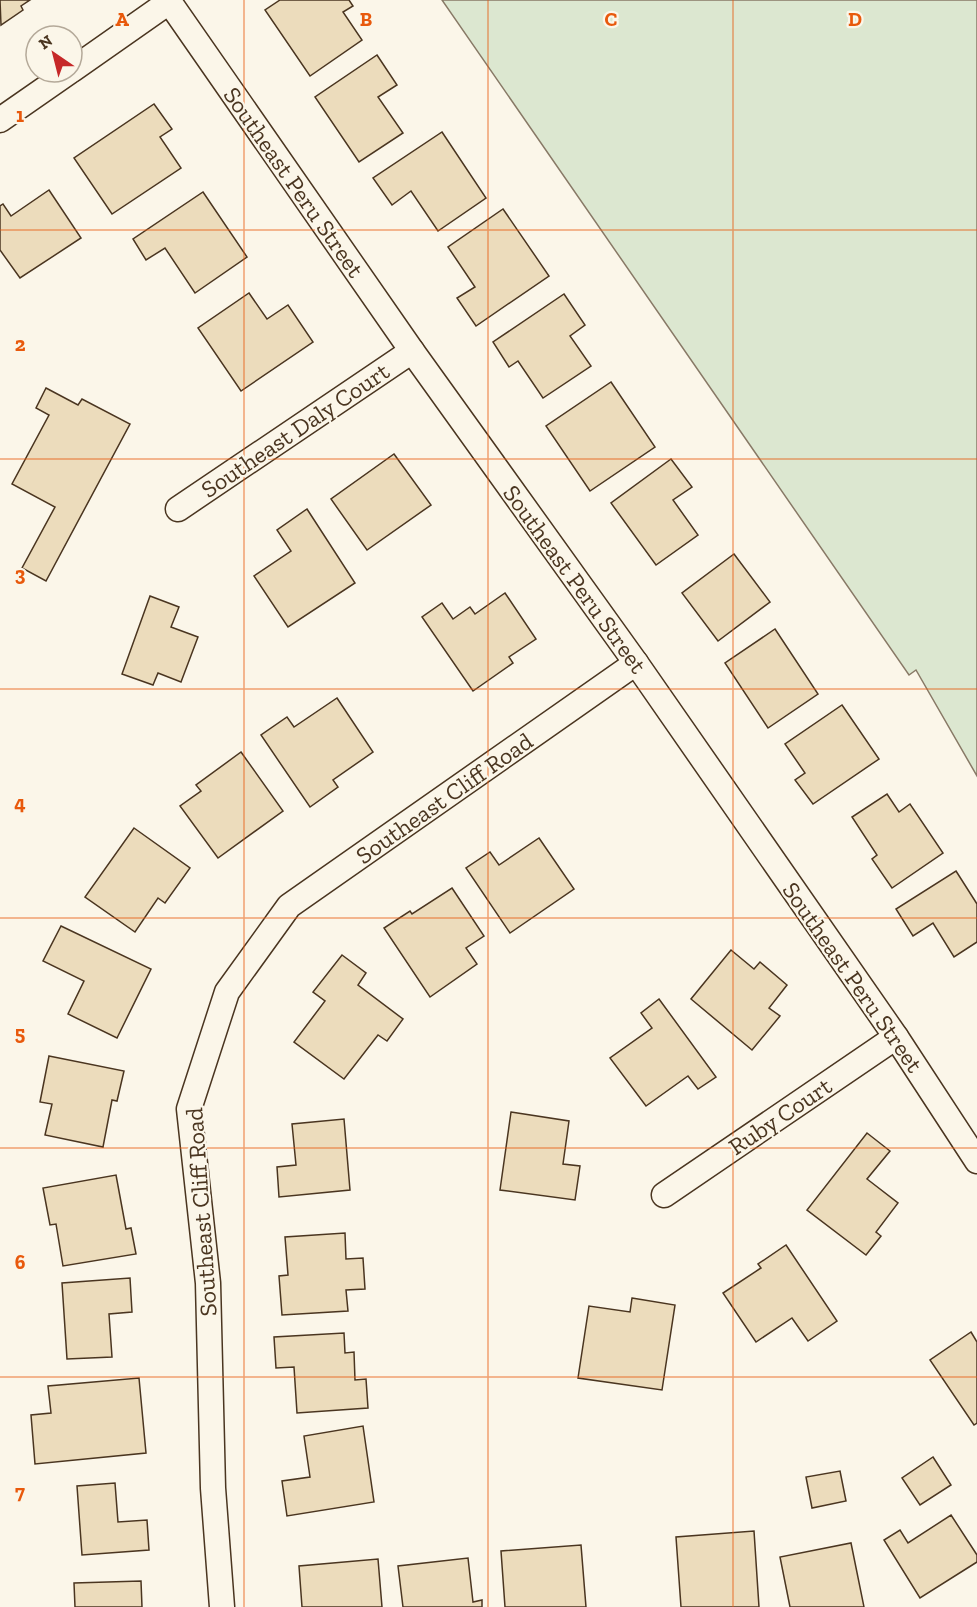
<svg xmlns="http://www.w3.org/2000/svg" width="977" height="1607" viewBox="0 0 977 1607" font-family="'Zilla Slab',serif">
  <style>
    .green { fill: #dce7d0; stroke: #887966; stroke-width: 1.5 }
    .building { fill: #ecdcbc; stroke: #4a3520; stroke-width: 1.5 }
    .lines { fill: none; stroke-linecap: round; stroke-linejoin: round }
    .minor-casing { stroke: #4a3520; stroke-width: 27 }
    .minor { stroke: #fbf6e9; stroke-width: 24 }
    .grid { fill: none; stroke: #e8590c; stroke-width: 1.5; stroke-opacity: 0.55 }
    .labels { text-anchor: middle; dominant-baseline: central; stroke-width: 4.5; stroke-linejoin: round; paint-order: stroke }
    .street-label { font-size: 24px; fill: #4a3520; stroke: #fbf6e9 }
    .grid-label { font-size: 20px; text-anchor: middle; font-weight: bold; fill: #e8590c; stroke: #fbf6e9; stroke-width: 4.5; stroke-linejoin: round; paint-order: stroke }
  </style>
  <rect width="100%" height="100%" fill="#fbf6e9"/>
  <!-- green -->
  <path class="green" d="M442 0H977V776L916 670 909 675Z"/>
  <!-- building -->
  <g class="building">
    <path d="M0 0H30L21 6 23 10 1 25Z"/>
    <path d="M280 0H349L353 6 343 12 362 40 310 76 265 10Z"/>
    <path d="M377 55 397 85 378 97 403 133 359 162 315 97Z"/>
    <path d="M154 104 172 129 160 137 181 168 112 214 74 158Z"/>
    <path d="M442 132 486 198 438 231 411 191 392 205 373 178Z"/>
    <path d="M49 190 81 238 20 278 0 250V206L3 204 11 216Z"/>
    <path d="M203 192 247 257 195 293 165 248 146 260 133 239Z"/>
    <path d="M503 209 549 276 476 326 457 298 475 287 448 247Z"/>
    <path d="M249 293 267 319 288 305 313 342 241 391 198 328Z"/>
    <path d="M564 294 585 325 570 336 591 366 543 398 518 361 509 367 493 342Z"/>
    <path d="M611 382 655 447 590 491 546 426Z"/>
    <path d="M46 388 78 405 82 399 130 424 46 581 22 568 55 507 12 484 49 415 36 408Z"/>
    <path d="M394 454 431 505 367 550 331 499Z"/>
    <path d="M671 459 692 487 673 500 698 535 656 565 611 503Z"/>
    <path d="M307 509 355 583 288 627 254 576 291 551 277 530Z"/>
    <path d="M734 554 770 602 718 641 682 593Z"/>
    <path d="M505 593 536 639 509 657 513 663 473 691 422 617 442 603 453 619 470 607 475 614Z"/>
    <path d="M150 596 179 607 171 627 198 637 181 682 158 673 153 685 122 674Z"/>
    <path d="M775 629 818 694 768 728 725 663Z"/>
    <path d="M337 698 373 752 333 780 338 787 310 807 261 735 287 717 294 727Z"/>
    <path d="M842 705 879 759 813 804 795 780 805 773 785 744Z"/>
    <path d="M241 752 283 811 218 858 180 806 201 791 196 785Z"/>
    <path d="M887 794 899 812 910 804 943 853 892 888 872 859 877 855 852 817Z"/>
    <path d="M134 828 190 868 165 903 158 898 135 932 85 897Z"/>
    <path d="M539 838 574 889 510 933 466 868 490 852 499 865Z"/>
    <path d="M956 871 977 904V942L954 957 933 923 913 936 896 909Z"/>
    <path d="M452 888 484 936 466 948 477 964 430 997 384 928 410 911 412 914Z"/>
    <path d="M61 926 151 969 117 1038 68 1014 84 981 43 961Z"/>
    <path d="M731 950 754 969 760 962 787 985 769 1008 780 1016 752 1050 691 999Z"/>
    <path d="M342 955 366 973 358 985 403 1019 387 1041 378 1035 344 1079 294 1042 325 1001 313 992Z"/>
    <path d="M659 999 716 1077 698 1089 688 1076 646 1106 610 1058 652 1028 641 1013Z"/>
    <path d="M49 1056 124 1071 117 1101 112 1100 103 1147 45 1135 52 1104 40 1102Z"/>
    <path d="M511 1112 569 1121 563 1164 580 1166 575 1200 500 1190Z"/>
    <path d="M344 1119 350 1190 279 1197 277 1167 296 1165 292 1124Z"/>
    <path d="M867 1133 890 1151 867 1179 898 1203 876 1232 881 1236 866 1255 807 1210Z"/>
    <path d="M116 1175 126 1229 131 1228 136 1254 63 1266 56 1224 50 1225 43 1188Z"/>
    <path d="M345 1233 346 1259 363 1258 365 1289 346 1290 348 1311 282 1315 279 1276 288 1275 285 1237Z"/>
    <path d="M786 1245 837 1321 808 1341 792 1318 756 1342 723 1293 761 1268 758 1264Z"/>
    <path d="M130 1278 132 1312 109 1314 112 1357 67 1359 62 1283Z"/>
    <path d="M632 1298 675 1305 662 1390 578 1378 589 1306 630 1312Z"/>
    <path d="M971 1332 977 1342V1423L974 1425 930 1360Z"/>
    <path d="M344 1333 345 1353 354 1352 355 1380 366 1379 368 1408 297 1413 294 1367 276 1368 274 1337Z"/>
    <path d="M139 1378 146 1453 35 1464 31 1415 51 1413 48 1386Z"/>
    <path d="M363 1426 374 1502 287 1516 282 1481 310 1477 304 1436Z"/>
    <path d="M933 1457 951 1485 920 1505 902 1478Z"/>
    <path d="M840 1471 846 1501 812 1508 806 1477Z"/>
    <path d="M115 1483 118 1522 147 1520 149 1550 82 1555 77 1486Z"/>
    <path d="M951 1515 977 1555V1562L920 1598 884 1540 900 1530 908 1543Z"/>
    <path d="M754 1531 759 1607H681L676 1537Z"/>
    <path d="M851 1543 864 1607H790L780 1557Z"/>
    <path d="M581 1545 586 1607H505L501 1551Z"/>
    <path d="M468 1558 473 1602 482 1600V1607H403L398 1566Z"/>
    <path d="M378 1559 382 1607H302L299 1566Z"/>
    <path d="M141 1581 142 1607H75L74 1583Z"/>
  </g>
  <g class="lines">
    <defs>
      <g id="minor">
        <path d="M168 0 412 351 636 663 896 1037 977 1161"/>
        <path d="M72 70 169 2"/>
        <path d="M0 120 69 72"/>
        <path d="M178 509 412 351"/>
        <path d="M664 1195 896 1037"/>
        <path d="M222 1607 213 1488 208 1283 189 1109 227 992 289 906 636 663"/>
      </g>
    </defs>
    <!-- minor casing -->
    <use href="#minor" class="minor-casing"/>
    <!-- minor -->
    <use href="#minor" class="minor"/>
  </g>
  <!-- grid -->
  <path class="grid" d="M244 0V1607M488 0V1607M733 0V1607M0 230H977M0 459H977M0 689H977M0 918H977M0 1148H977M0 1377H977"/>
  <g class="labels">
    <!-- street labels -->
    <g class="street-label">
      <text transform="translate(294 182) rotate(55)">Southeast Peru Street</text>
      <text transform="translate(295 430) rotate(-34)">Southeast Daly Court</text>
      <text transform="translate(575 579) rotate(54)">Southeast Peru Street</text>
      <text transform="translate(444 798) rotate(-35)">Southeast Cliff Road</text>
      <text transform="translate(853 977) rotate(55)">Southeast Peru Street</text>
      <text transform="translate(780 1116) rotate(-34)">Ruby Court</text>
      <text transform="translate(201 1212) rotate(-94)">Southeast Cliff Road</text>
    </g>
  </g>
  <g class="grid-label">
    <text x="122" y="26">A</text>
    <text x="366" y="26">B</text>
    <text x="611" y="26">C</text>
    <text x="855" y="26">D</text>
    <text x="20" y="122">1</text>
    <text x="20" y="351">2</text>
    <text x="20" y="581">3</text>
    <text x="20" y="810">4</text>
    <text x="20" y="1040">5</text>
    <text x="20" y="1269">6</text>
    <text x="20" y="1499">7</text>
  </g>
  <!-- north arrow -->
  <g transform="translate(54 54) rotate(325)"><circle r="28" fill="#fbf6e9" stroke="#b4a999" stroke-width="1.5"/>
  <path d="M0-4.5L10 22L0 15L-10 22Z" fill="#c62828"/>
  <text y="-9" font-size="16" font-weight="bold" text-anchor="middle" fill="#4a3520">N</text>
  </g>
</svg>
